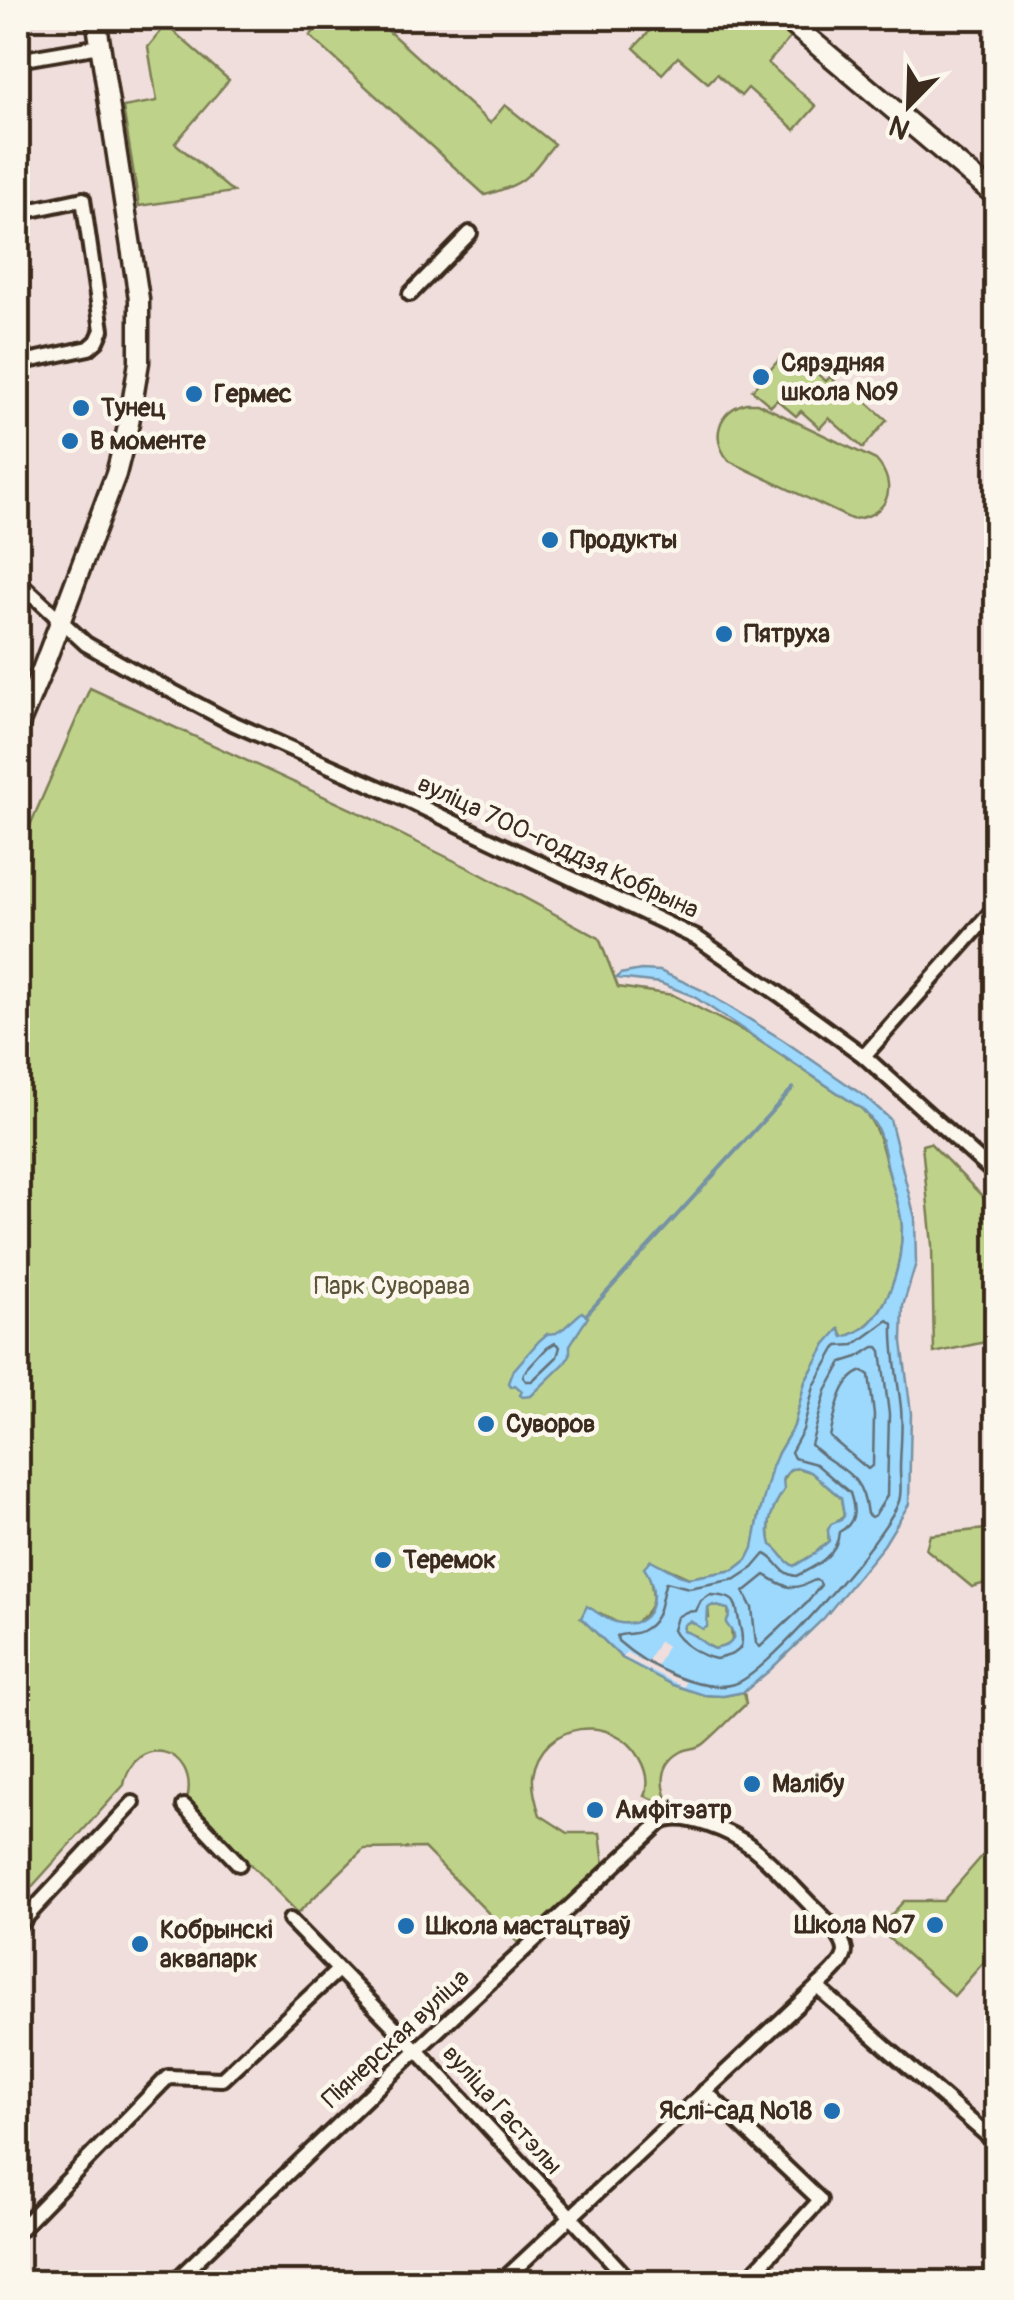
<svg xmlns="http://www.w3.org/2000/svg" width="1014" height="2300" viewBox="0 0 1014 2300" font-family="Pangolin,sans-serif">
  <style>
    .green { fill: #bed389; stroke: #7c7e54; stroke-width: 2.5 }
    .water { fill: #9dd8fd; stroke: #7692a4; stroke-width: 2.5; fill-rule: evenodd }
    .pier { fill: #f0dedc }
    .lines { fill: none; stroke-linecap: round; stroke-linejoin: round }
    .shore { stroke: #627077; stroke-width: 2.5 }
    .stream { stroke: #7692a4; stroke-width: 4 }
    .minor-casing { stroke: #3b2a1e; stroke-width: 20 }
    .major-casing { stroke: #3b2a1e; stroke-width: 25 }
    .minor { stroke: #fbf7ec; stroke-width: 12 }
    .major { stroke: #fbf7ec; stroke-width: 18 }
    .poi-dot { fill: #1f6fb2; stroke: #fbf7ec; stroke-width: 4 }
    .labels { text-anchor: middle; dominant-baseline: central; stroke-width: 9; stroke-linejoin: round; paint-order: stroke }
    .poi-label { font-size: 25px; font-weight: bold; fill: #3b2a1e; stroke: #fbf7ec; text-anchor: start }
    .street-label { font-size: 25px; fill: #3b2a1e; stroke: #fbf7ec }
    .park-label { font-size: 25px; fill: #5c5439; stroke: #fbf7ec }
  </style>
  <rect width="100%" height="100%" fill="#f0dedc"/>
  <filter id="ink" filterUnits="userSpaceOnUse"><feTurbulence type="fractalNoise" baseFrequency=".01" numOctaves="2"/><feDisplacementMap in="SourceGraphic" scale="20" xChannelSelector="R" yChannelSelector="G"/><feConvolveMatrix kernelMatrix="1 2 1 2 8 2 1 2 1" color-interpolation-filters="sRGB"/></filter>
  <g filter="url(#ink)">
    <!-- green -->
    <g class="green">
      <path d="M320 18H374L490 123 505 105 554 144C528 177 526 184 485 195L310 36 323 21Z"/>
      <path d="M662 18H762L791 37 768 63 816 106 795 130 748 88 741 96 717 74 708 83 678 57 662 74 634 48Z"/>
      <path d="M166 25 229 80 175 143 233 192 139 206 123 107 157 101 148 47Z"/>
      <path d="M786 352 804 368 807 365 826 381 830 377 849 394 853 390 887 420 863 448 829 418 820 428 801 411 796 416 777 400 771 406 752 390Z"/>
      <path d="M746 403H757L876 460C900 487 887 518 851 519L729 461C710 438 718 411 746 403Z"/>
      <path d="M90 688 377 821 386 827 473 870 599 938 618 987 673 995 749 1034 862 1109C880 1129 882 1149 889 1174 894 1192 901 1208 902 1227 902 1267 887 1327 843 1337L840 1330 826 1344 805 1382 794 1426 778 1453 759 1516 753 1549 747 1560 734 1570 689 1578 651 1561C644 1591 668 1598 634 1624L618 1623 600 1613 581 1618 622 1658 704 1695 723 1696 744 1692 746 1704C732 1717 719 1731 705 1743 698 1749 691 1748 683 1751 659 1763 660 1787 671 1806L645 1796C650 1783 647 1770 640 1758 614 1712 541 1721 533 1776 532 1789 536 1803 540 1815L568 1833H600L604 1865 520 1945 424 1848 364 1849 298 1913 187 1800C200 1747 134 1731 124 1785L18 1902V853Z"/>
      <path d="M930 1143 996 1210V1333L985 1342 934 1353 932 1245 922 1145Z"/>
      <path d="M799 1468 811 1472 841 1498 844 1516 828 1530 829 1541 814 1554 794 1566C783 1562 781 1550 771 1545 764 1525 778 1484 791 1469Z"/>
      <path d="M996 1528V1573L989 1582 972 1587 926 1549 930 1535Z"/>
      <path d="M713 1605 728 1609C729 1614 729 1619 730 1624 733 1643 736 1643 715 1649L698 1641 696 1636 683 1631 684 1624 691 1621 709 1618 708 1607Z"/>
      <path d="M996 1840V1948L954 1996 878 1929 904 1901H943Z"/>
    </g>
    <!-- water -->
    <g class="water">
      <path d="M641 970 660 971 702 990 783 1040 867 1098 890 1119 915 1218 916 1263 903 1306 902 1342 911 1413 909 1504 884 1545 824 1618 770 1670 744 1692 723 1696 704 1695 673 1685 622 1658 581 1618 587 1606C596 1611 606 1620 616 1622 653 1632 662 1593 644 1568L651 1560 679 1575 689 1578 734 1570 747 1560 753 1548 759 1516 772 1467 778 1453 794 1426 805 1382 826 1344 839 1329 843 1337C887 1328 902 1266 902 1227 901 1208 894 1191 889 1173 885 1158 884 1142 877 1128 873 1121 868 1115 862 1109L693 996 660 983 617 978 620 974ZM799 1468 811 1472 841 1498 844 1516 841 1520 831 1524 828 1530 829 1541 814 1554 794 1566C783 1562 781 1550 771 1545 765 1526 773 1506 784 1490L783 1478 791 1469ZM713 1605 728 1609 730 1614 726 1623 734 1634C732 1646 725 1646 715 1649 701 1644 696 1633 683 1631L684 1625 690 1621 703 1629 707 1627 708 1608Z"/>
      <path d="M582 1312 588 1317 570 1345V1355L565 1363 531 1396 523 1397 520 1395 522 1391 515 1385 511 1387 508 1383 512 1372 539 1341 547 1334 556 1333 564 1328Z"/>
    </g>
    <!-- pier -->
    <path class="pier" d="M659 1641 667 1646 656 1668 686 1682 684 1687 623 1657 626 1652 647 1663Z"/>
    <g class="lines">
      <!-- shore -->
      <g class="shore">
        <path d="M888 1320 893 1324C892 1353 898 1380 901 1408 903 1429 900 1450 900 1470 900 1479 902 1492 899 1501 889 1533 768 1672 737 1683 701 1696 644 1664 618 1641L617 1636C624 1633 634 1635 641 1631 663 1620 659 1600 666 1582L689 1588 736 1579 753 1568 765 1554C778 1559 779 1574 796 1576 815 1567 838 1555 839 1532 856 1523 856 1511 850 1493L816 1464 794 1458 791 1452 803 1430 814 1386 835 1349 838 1346 854 1345Z"/>
        <path d="M555 1343 560 1347 557 1357 532 1381H526L523 1377 524 1373 547 1348Z"/>
        <path d="M874 1347H878L881 1351 889 1414 887 1496 875 1515 871 1517 867 1514C862 1468 837 1471 811 1445L826 1391 842 1362 858 1357Z"/>
        <path d="M863 1371 869 1375 874 1415 873 1465 868 1469 830 1437C835 1416 839 1378 863 1371Z"/>
        <path d="M765 1575C786 1588 792 1592 815 1580L819 1581 821 1585 807 1603 760 1647 756 1643 752 1608 744 1592Z"/>
        <path d="M710 1595C740 1596 735 1604 740 1626 746 1650 739 1654 716 1659 701 1656 679 1643 673 1630L677 1617 686 1612 696 1611 701 1601Z"/>
      </g>
      <!-- stream -->
      <path class="stream" d="M586 1315 793 1088"/>
      <defs>
        <g id="minor">
          <path d="M18 60 100 46"/>
          <path d="M18 213 83 199 102 330 97 341 89 348 18 363"/>
          <path d="M410 294 470 233"/>
          <path d="M18 581 86 644 132 670 228 721 409 801 697 938 779 994 864 1056 996 1175"/>
          <path d="M864 1056 996 907"/>
          <path d="M184 1806 239 1864"/>
          <path d="M290 1920 417 2050 631 2282"/>
          <path d="M18 1926 133 1803"/>
          <path d="M817 1987 996 2143"/>
          <path d="M705 2091 820 2200 745 2282"/>
          <path d="M18 2231 168 2077 222 2079 338 1970"/>
          <path d="M174 2282 405 2061 660 1823C682 1809 734 1833 753 1848 773 1864 790 1884 808 1902 819 1913 844 1935 845 1951 845 1964 825 1979 817 1987L501 2282"/>
        </g>
        <g id="major">
          <path d="M785 18 996 196"/>
          <path d="M18 727 42 670 116 474 129 423 139 362V299L96 18"/>
          <path d="M988 2282 996 2272"/>
        </g>
      </defs>
      <!-- minor casing -->
      <use href="#minor" class="minor-casing"/>
      <!-- major casing -->
      <use href="#major" class="major-casing"/>
      <!-- minor -->
      <use href="#minor" class="minor"/>
      <!-- major -->
      <use href="#major" class="major"/>
    </g>
  </g>
  <!-- markers -->
  <g class="poi-dot">
    <circle cx="761" cy="377" r="10"/>
    <circle cx="194" cy="394" r="10"/>
    <circle cx="81" cy="408" r="10"/>
    <circle cx="70" cy="441" r="10"/>
    <circle cx="550" cy="540" r="10"/>
    <circle cx="724" cy="634" r="10"/>
    <circle cx="486" cy="1424" r="10"/>
    <circle cx="383" cy="1560" r="10"/>
    <circle cx="752" cy="1784" r="10"/>
    <circle cx="595" cy="1810" r="10"/>
    <circle cx="935" cy="1925" r="10"/>
    <circle cx="406" cy="1926" r="10"/>
    <circle cx="140" cy="1944" r="10"/>
    <circle cx="832" cy="2111" r="10"/>
  </g>
  <g class="labels">
    <!-- poi labels -->
    <g class="poi-label">
      <text x="781" y="363">Сярэдняя<tspan x="781" dy="29">школа №9</tspan></text>
      <text x="214" y="394">Гермес</text>
      <text x="101" y="408">Тунец</text>
      <text x="90" y="441">В моменте</text>
      <text x="570" y="540">Продукты</text>
      <text x="744" y="634">Пятруха</text>
      <text x="506" y="1424">Суворов</text>
      <text x="403" y="1560">Теремок</text>
      <text x="772" y="1784">Малібу</text>
      <text x="615" y="1810">Амфітэатр</text>
      <text x="915" y="1925" text-anchor="end">Школа №7</text>
      <text x="426" y="1926">Школа мастацтваў</text>
      <text x="160" y="1930">Кобрынскі<tspan x="160" dy="29">аквапарк</tspan></text>
      <text x="812" y="2111" text-anchor="end">Яслі-сад №18</text>
    </g>
    <!-- street labels -->
    <g class="street-label">
      <text transform="translate(558 847) rotate(25)">вуліца 700-годдзя Кобрына</text>
      <text transform="translate(396 2039) rotate(-43)">Піянерская вуліца</text>
      <text transform="translate(502 2110) rotate(48)">вуліца Гастэлы</text>
    </g>
    <!-- park labels -->
    <g class="park-label">
      <text x="392" y="1286">Парк Суворава</text>
    </g>
  </g>
  <!-- margin -->
  <rect width="1014" height="2300" fill="none" stroke="#fbf7ec" stroke-width="60"/>
  <rect x="30" y="30" width="954" height="2240" fill="none" stroke="#3b2a1e" stroke-width="4" filter="url(#ink)"/>
  <!-- north arrow -->
  <g transform="translate(909 105) rotate(203)" stroke="#fbf7ec" stroke-width="8" paint-order="stroke">
  <path d="M0-8L18 38L0 25L-18 38Z" fill="#3b2a1e"/>
  <text y="-15" font-size="28" font-weight="bold" text-anchor="middle" fill="#3b2a1e">N</text>
  </g>
</svg>
